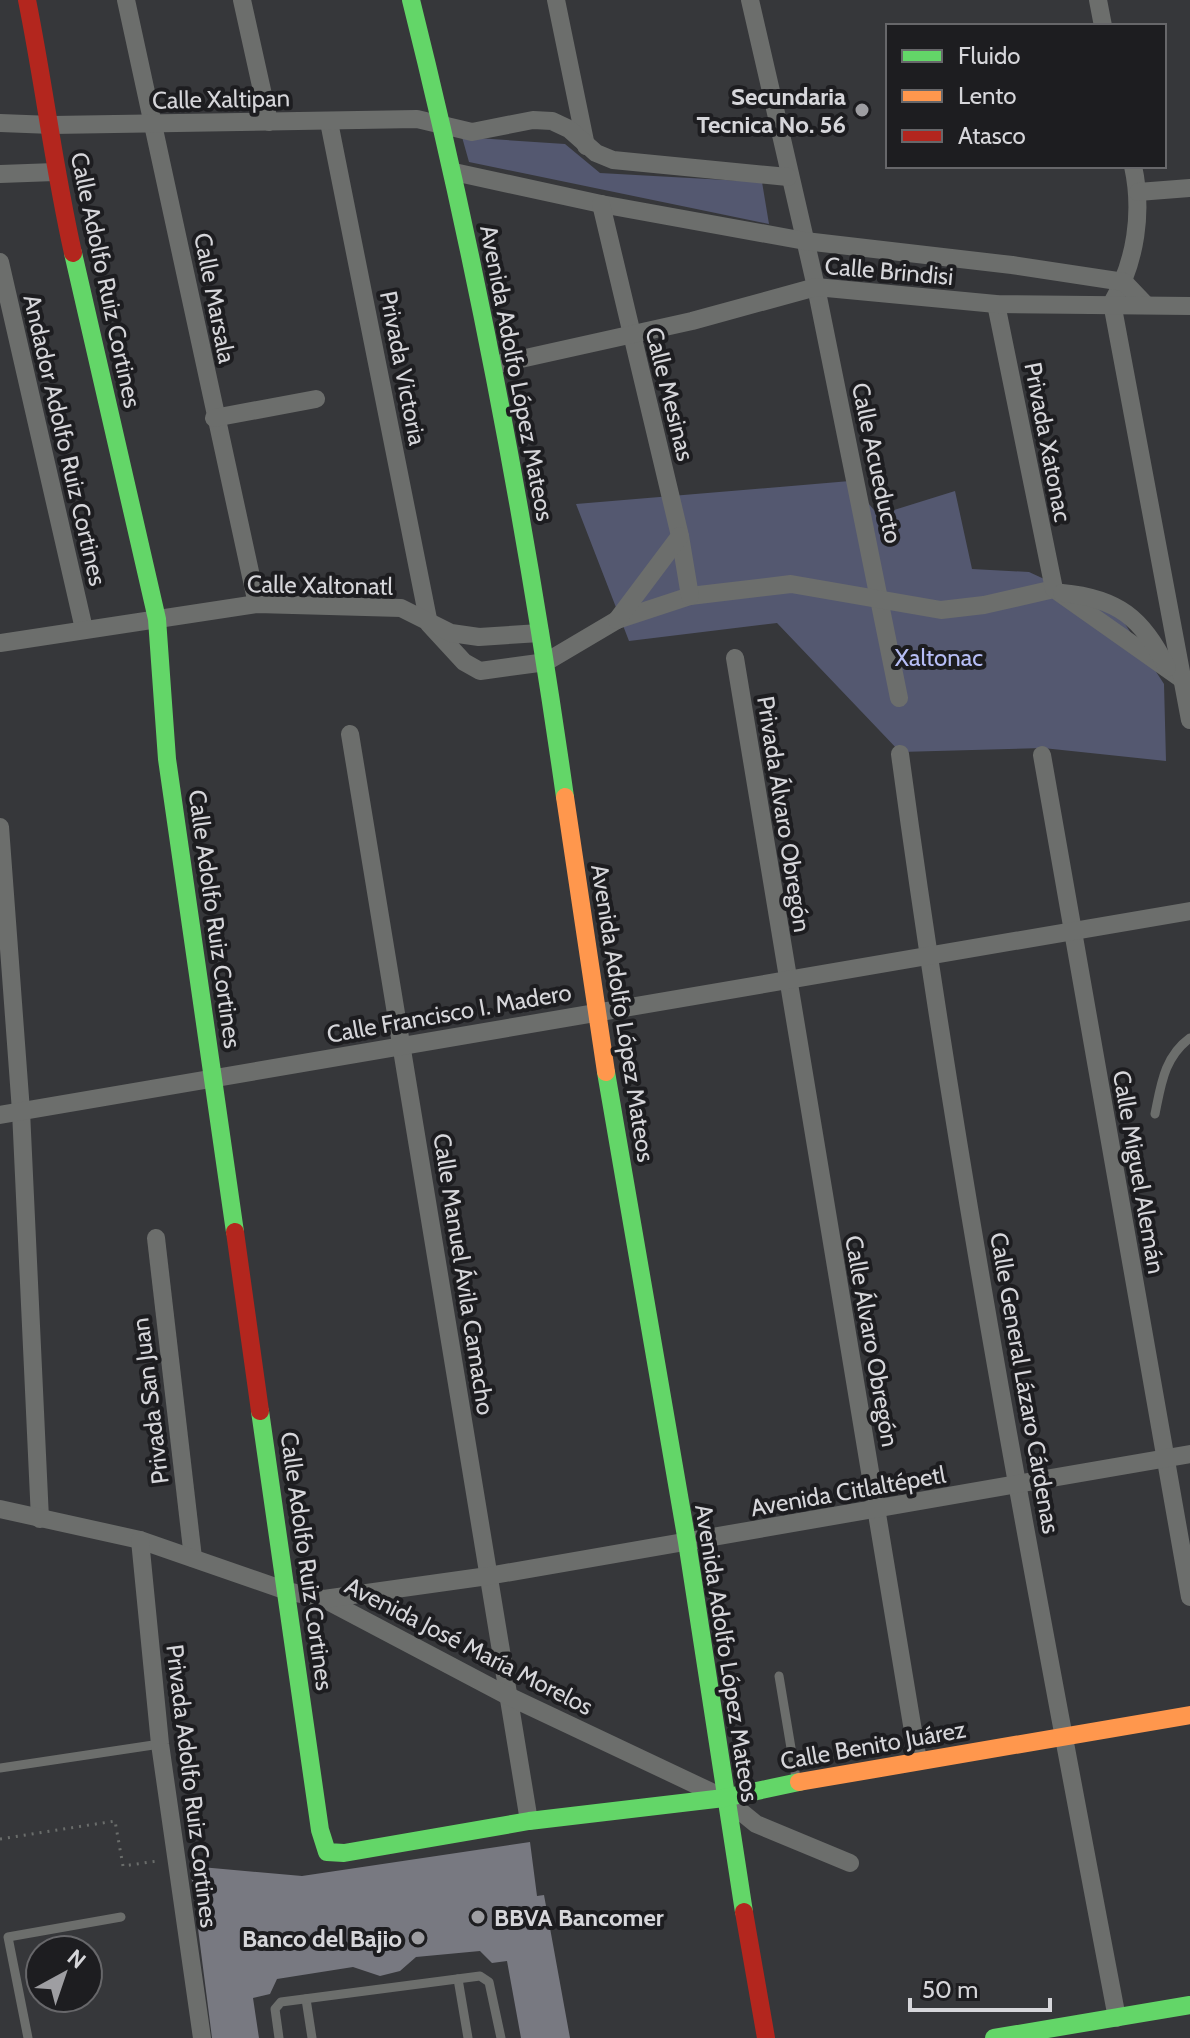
<svg xmlns="http://www.w3.org/2000/svg" width="1190" height="2038" viewBox="0 0 1190 2038" font-family="Cabin,sans-serif">
  <style>
    .green { fill: #545870 }
    .building { fill: #787981 }
    .lines { fill: none; stroke-linecap: round; stroke-linejoin: round }
    .path { stroke: #6a6d6b; stroke-width: 3; stroke-dasharray: 2 6; stroke-linecap: butt }
    .lane { stroke: #6c6e6c; stroke-width: 9 }
    .street { stroke: #6c6e6c; stroke-width: 18 }
    .fast { stroke: #63d668; stroke-width: 18 }
    .slow { stroke: #ff974d; stroke-width: 18 }
    .jam { stroke: #b3261e; stroke-width: 18 }
    .poi-dot { fill: #9e9ea2; stroke: #1d1d20; stroke-width: 3 }
    .labels { text-anchor: middle; dominant-baseline: central; stroke-width: 8; stroke-linejoin: round; paint-order: stroke }
    .poi-label { font-size: 24px; font-weight: bold; fill: #d6d6da; stroke: #1d1d20; text-anchor: end }
    .street-label { font-size: 24px; fill: #d6d6da; stroke: #1d1d20 }
    .park-label { font-size: 24px; fill: #b7bef6; stroke: #1d1d20 }
  </style>
  <rect width="100%" height="100%" fill="#36373a"/>
  <!-- green -->
  <g class="green">
    <path d="M462 137 565 144 600 173 762 182 769 224 469 162Z"/>
    <path d="M850 481 878 515 955 491 972 569 1029 572 1118 613 1164 684 1166 761 1043 748 900 752 777 623 629 641 576 504Z"/>
  </g>
  <!-- building -->
  <path class="building" d="M530 1842 537 1896 544 1895 570 2038H521L507 1961 492 1963 480 1951 416 1957 400 1971 380 1976 353 1967 277 1979 270 1994 253 1998 259 2038H212L190 1866 302 1876Z"/>
  <g class="lines">
    <!-- path -->
    <path class="path" d="M0 1839 115 1821 123 1866 157 1861"/>
    <!-- lane -->
    <g class="lane">
      <path d="M1155 1114C1161 1085 1164 1057 1190 1038"/>
      <path d="M779 1676 796 1778"/>
      <path d="M0 1768 160 1744"/>
      <path d="M458 1979 468 2038"/>
      <path d="M306 1999 312 2038"/>
      <path d="M28 2038 8 1937 121 1917"/>
      <path d="M279 2038 275 2009 281 2002 480 1976 489 1982 501 2038"/>
    </g>
    <!-- street -->
    <g class="street">
      <path d="M126 0 257 604"/>
      <path d="M242 0 269 122"/>
      <path d="M556 0 586 146"/>
      <path d="M750 0 816 287 899 698"/>
      <path d="M1098 0 1103 26"/>
      <path d="M329 122 429 624 464 662 480 671 546 662 617 620 690 596 791 584 941 610 984 605 1054 589 1190 685"/>
      <path d="M0 123 52 125 417 119 472 132 533 120 552 121 569 129 596 153 613 160 788 177"/>
      <path d="M1133 166C1143 212 1136 261 1112 303L1190 720"/>
      <path d="M454 172 601 204 805 241 1012 265 1124 282 1145 304"/>
      <path d="M0 174 55 172"/>
      <path d="M1138 192 1190 188"/>
      <path d="M601 204 680 536 690 596"/>
      <path d="M0 262 84 629"/>
      <path d="M996 304 1054 589"/>
      <path d="M494 365 692 321 816 287 996 304 1190 306"/>
      <path d="M214 418 316 399"/>
      <path d="M1062 593C1117 598 1143 618 1167 668"/>
      <path d="M617 620 680 536"/>
      <path d="M0 643 257 604 401 608 451 633 479 637 540 633"/>
      <path d="M735 658 918 1761"/>
      <path d="M350 734 529 1821"/>
      <path d="M900 754C957 1178 1037 1598 1117 2018"/>
      <path d="M1042 755 1190 1597"/>
      <path d="M0 827 21 1111 40 1519"/>
      <path d="M0 1115 1190 911"/>
      <path d="M156 1238 193 1558"/>
      <path d="M0 1509 140 1540 287 1591 324 1599 506 1695 724 1798 756 1824 850 1863"/>
      <path d="M140 1540 160 1744 202 2038"/>
      <path d="M324 1599 488 1576 1190 1454"/>
    </g>
    <!-- fast -->
    <g class="fast">
      <path d="M411 0C477 263 527 529 565 797"/>
      <path d="M73 253 157 619 167 759 235 1232"/>
      <path d="M606 1072 687 1542 744 1912"/>
      <path d="M260 1411 320 1830 327 1852 344 1853 529 1821 724 1798 799 1782"/>
      <path d="M994 2038 1190 2005"/>
    </g>
    <!-- slow -->
    <g class="slow">
      <path d="M565 797 606 1072"/>
      <path d="M799 1782 1190 1715"/>
    </g>
    <!-- jam -->
    <g class="jam">
      <path d="M27 0C44 84 54 169 73 253"/>
      <path d="M235 1232 260 1411"/>
      <path d="M744 1912 766 2038"/>
    </g>
  </g>
  <!-- markers -->
  <g class="poi-dot">
    <circle cx="862" cy="110" r="8"/>
    <circle cx="478" cy="1917" r="8"/>
    <circle cx="418" cy="1938" r="8"/>
  </g>
  <g class="labels">
    <!-- poi labels -->
    <g class="poi-label">
      <text x="846" y="96">Secundaria<tspan x="846" dy="28">Tecnica No. 56</tspan></text>
      <text x="494" y="1917" text-anchor="start">BBVA Bancomer</text>
      <text x="402" y="1938">Banco del Bajio</text>
    </g>
    <!-- street labels -->
    <g class="street-label">
      <text transform="translate(221 99) rotate(-1)">Calle Xaltipan</text>
      <text transform="translate(889 271) rotate(5)">Calle Brindisi</text>
      <text transform="translate(106 280) rotate(78)">Calle Adolfo Ruiz Cortines</text>
      <text transform="translate(215 298) rotate(79)">Calle Marsala</text>
      <text transform="translate(403 368) rotate(79)">Privada Victoria</text>
      <text transform="translate(517 373) rotate(79)">Avenida Adolfo López Mateos</text>
      <text transform="translate(670 394) rotate(76)">Calle Mesinas</text>
      <text transform="translate(65 440) rotate(77)">Andador Adolfo Ruiz Cortines</text>
      <text transform="translate(1048 442) rotate(79)">Privada Xatonac</text>
      <text transform="translate(877 463) rotate(78)">Calle Acueducto</text>
      <text transform="translate(320 585) rotate(1)">Calle Xaltonatl</text>
      <text transform="translate(784 814) rotate(81)">Privada Álvaro Obregón</text>
      <text transform="translate(215 919) rotate(82)">Calle Adolfo Ruiz Cortines</text>
      <text transform="translate(449 1013) rotate(-10)">Calle Francisco I. Madero</text>
      <text transform="translate(623 1013) rotate(81)">Avenida Adolfo López Mateos</text>
      <text transform="translate(1139 1172) rotate(80)">Calle Miguel Alemán</text>
      <text transform="translate(464 1274) rotate(81)">Calle Manuel Ávila Camacho</text>
      <text transform="translate(872 1341) rotate(80)">Calle Álvaro Obregón</text>
      <text transform="translate(1025 1383) rotate(80)">Calle General Lázaro Cárdenas</text>
      <text transform="translate(150 1401) rotate(-97)">Privada San Juan</text>
      <text transform="translate(848 1491) rotate(-10)">Avenida Citlaltépetl</text>
      <text transform="translate(307 1561) rotate(82)">Calle Adolfo Ruiz Cortines</text>
      <text transform="translate(469 1646) rotate(27)">Avenida José María Morelos</text>
      <text transform="translate(727 1653) rotate(81)">Avenida Adolfo López Mateos</text>
      <text transform="translate(873 1745) rotate(-10)">Calle Benito Juárez</text>
      <text transform="translate(192 1786) rotate(83)">Privada Adolfo Ruiz Cortines</text>
    </g>
    <!-- park labels -->
    <g class="park-label">
      <text x="939" y="657">Xaltonac</text>
    </g>
  </g>
  <!-- legend -->
  <rect x="886" y="24" width="280" height="144" fill="#1d1d20" stroke="#67676a" stroke-width="2"/>
  <rect x="902" y="50" width="40" height="12" fill="#63d668" stroke="#67676a" stroke-width="2"/>
  <text x="958" y="64" font-size="24" fill="#d6d6da">Fluido</text>
  <rect x="902" y="90" width="40" height="12" fill="#ff974d" stroke="#67676a" stroke-width="2"/>
  <text x="958" y="104" font-size="24" fill="#d6d6da">Lento</text>
  <rect x="902" y="130" width="40" height="12" fill="#b3261e" stroke="#67676a" stroke-width="2"/>
  <text x="958" y="144" font-size="24" fill="#d6d6da">Atasco</text>
  <!-- north arrow -->
  <g transform="translate(64 1974) rotate(40)"><circle r="38" fill="#1d1d20" stroke="#67676a" stroke-width="2"/>
  <path d="M0-6L14 30L0 20L-14 30Z" fill="#9e9ea2"/>
  <text y="-12" font-size="22" font-weight="bold" text-anchor="middle" fill="#d6d6da">N</text>
  </g>
  <!-- scale -->
  <path d="M910 1998v12h140v-12" fill="none" stroke="#d6d6da" stroke-width="4"/>
  <text x="922" y="1998" font-size="24" fill="#d6d6da" stroke="#1d1d20" stroke-width="6" paint-order="stroke">50 m</text>
</svg>
